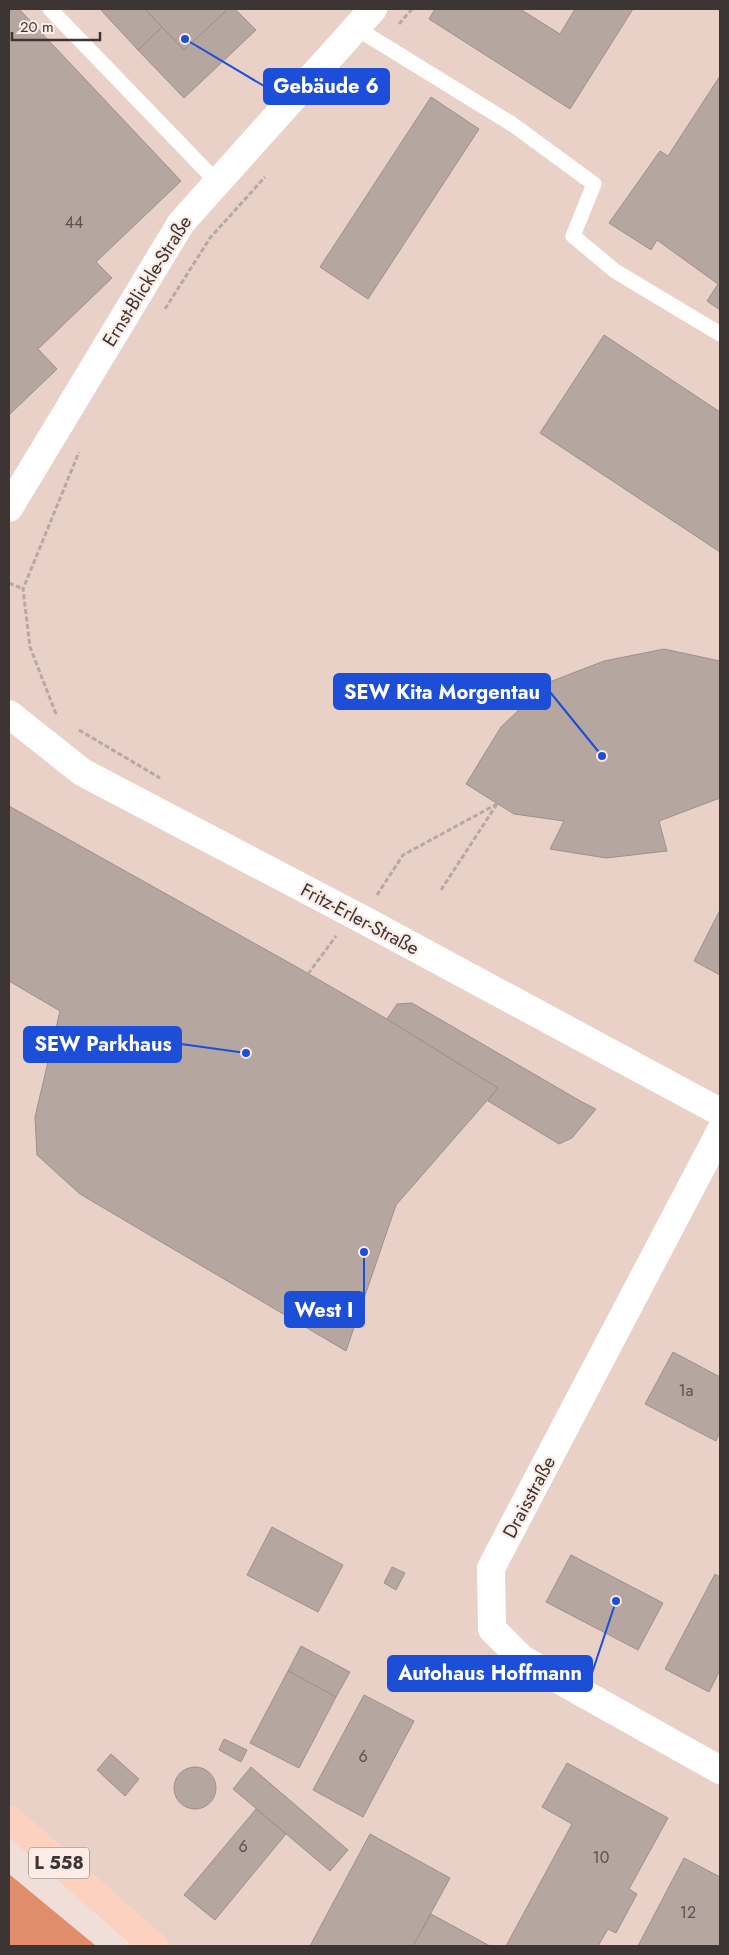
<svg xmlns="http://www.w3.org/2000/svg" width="729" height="1955" viewBox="0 0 729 1955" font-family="Jost,sans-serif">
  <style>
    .built { fill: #e9d1c8 }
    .forest { fill: #df8d6b }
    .building { fill: #b5a69f; stroke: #9f908a }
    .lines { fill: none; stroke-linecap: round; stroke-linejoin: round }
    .path { stroke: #b6a9a4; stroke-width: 3; stroke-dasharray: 5 2.5; stroke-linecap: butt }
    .service { stroke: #fff; stroke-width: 15 }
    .minor { stroke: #fff; stroke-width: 28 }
    .primary { stroke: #fdd1bf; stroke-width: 28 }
    .labels { text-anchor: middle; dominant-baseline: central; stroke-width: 4.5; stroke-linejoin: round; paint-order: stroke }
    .number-label { font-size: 16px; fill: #5a514e }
    .shield { fill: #fdece6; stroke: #766c69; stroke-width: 1 }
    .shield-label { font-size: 18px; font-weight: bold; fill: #3c3533 }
    .street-label { font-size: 19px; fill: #3c3533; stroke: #fdece6 }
    .leader { fill: none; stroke: #1d4ed8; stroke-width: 2 }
    .callout-dot { fill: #1d4ed8; stroke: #fdece6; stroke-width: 2 }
    .callout { fill: #1d4ed8; stroke: #1d4ed8; stroke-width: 2 }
    .callout-label { font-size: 20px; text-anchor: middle; font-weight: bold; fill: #fff }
  </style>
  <rect width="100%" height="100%" fill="#f0dfd9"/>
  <!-- built -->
  <g class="built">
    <path d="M9 9H369L176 219 9 502Z"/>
    <path d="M377 9H720V1946H154L9 1819V514L185 223Z"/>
  </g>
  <!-- forest -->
  <path class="forest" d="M9 1874 96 1946H9Z"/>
  <!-- building -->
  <g class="building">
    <path d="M9 9H19L181 181 96 262 112 278 38 349 57 369 9 415Z"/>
    <path d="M100 9H145L162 27 138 50Z"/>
    <path d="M145 9H228L184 50Z"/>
    <path d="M228 9H235L256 30 184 98 138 50 162 27 184 50Z"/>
    <path d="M435 9H520L560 34 575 9H633L570 109 429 19Z"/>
    <path d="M720 76V310L707 301 718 284 657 240 651 250 609 223 660 151 668 156Z"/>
    <path d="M431 97 479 129 368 299 320 267Z"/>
    <path d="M604 335 720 412V552L540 433Z"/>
    <path d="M664 649 720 661V798L659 821 667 851 606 858 550 849 564 821 514 814 466 784 501 727 547 683 604 661Z"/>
    <path d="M9 806 295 966 387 1019 498 1088 396 1205 346 1351 80 1194 37 1155 35 1117 60 1011 9 981Z"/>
    <path d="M720 910V975L694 961Z"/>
    <path d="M412 1003 582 1102 596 1109 572 1138 559 1144 488 1101 498 1088 387 1019 397 1004Z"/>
    <path d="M673 1352 720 1377V1432L716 1441 645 1404Z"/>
    <path d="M272 1527 343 1565 318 1612 247 1575Z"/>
    <path d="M571 1555 663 1603 638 1650 546 1602Z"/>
    <path d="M392 1567 405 1573 396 1590 384 1583Z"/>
    <path d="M715 1574 720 1577V1670L709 1692 665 1669Z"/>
    <path d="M301 1646 350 1672 336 1697 288 1671Z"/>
    <path d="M288 1671 336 1697 299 1768 250 1743Z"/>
    <path d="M364 1695 414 1721 363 1817 313 1790Z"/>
    <path d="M224 1739 247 1750 241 1762 219 1750Z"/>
    <path d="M111 1754 139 1779 125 1796 97 1770Z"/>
    <path d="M567 1763 668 1818 629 1889 637 1894 616 1933 608 1929 598 1946H506L572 1824 542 1807Z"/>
    <circle cx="195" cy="1788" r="21"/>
    <path d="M251 1767 348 1850 330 1871 233 1789Z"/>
    <path d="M256 1809 286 1834 215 1920 184 1895Z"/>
    <path d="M370 1834 450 1878 413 1946H310Z"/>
    <path d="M684 1858 720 1877V1946H638Z"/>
    <path d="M431 1914 490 1946H413Z"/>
  </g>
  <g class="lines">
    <!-- path -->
    <g class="path">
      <path d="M399 24 412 9"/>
      <path d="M165 309 210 238 265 177"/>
      <path d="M9 583 23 589"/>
      <path d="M56 714 30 647 23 589 79 452"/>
      <path d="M79 730 160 778"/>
      <path d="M441 890 497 804"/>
      <path d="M377 895 403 855 497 804"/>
      <path d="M308 974 336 936"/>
    </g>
    <!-- service -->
    <g class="service">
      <path d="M50 9 217 182"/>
      <path d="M356 28 512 124 594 184 573 236 615 271 720 334"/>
    </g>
    <!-- minor -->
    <g class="minor">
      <path d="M9 508 181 223 373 9"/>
      <path d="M9 714 82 772 362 919 720 1112"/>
      <path d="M720 1132 491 1568 492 1629 522 1659 720 1770"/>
    </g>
    <!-- primary -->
    <path class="primary" d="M9 1819 154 1946"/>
  </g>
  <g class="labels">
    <!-- number labels -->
    <g class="number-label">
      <text x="74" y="222">44</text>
      <text x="686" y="1390">1a</text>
      <text x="363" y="1756">6</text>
      <text x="243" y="1846">6</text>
      <text x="601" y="1857">10</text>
      <text x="688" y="1912">12</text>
    </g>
    <!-- shield labels -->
    <rect class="shield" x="29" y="1847.5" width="60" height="31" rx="4"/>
    <g class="shield-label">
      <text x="59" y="1863">L 558</text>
    </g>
    <!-- street labels -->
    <g class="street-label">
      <text transform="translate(147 281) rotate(-58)">Ernst-Blickle-Straße</text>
      <text transform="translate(360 919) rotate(28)">Fritz-Erler-Straße</text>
      <text transform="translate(529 1497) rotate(-62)">Draisstraße</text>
    </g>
  </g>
  <!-- callouts -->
  <path class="leader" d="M185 39L264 86M602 756L550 692M246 1053L181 1044M364 1252L364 1310M616 1601L592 1673"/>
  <g class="callout-dot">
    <circle cx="185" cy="39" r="5"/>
    <circle cx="602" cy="756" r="5"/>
    <circle cx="246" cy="1053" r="5"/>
    <circle cx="364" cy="1252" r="5"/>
    <circle cx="616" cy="1601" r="5"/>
  </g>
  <g class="callout">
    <rect x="264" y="69" width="125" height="35" rx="5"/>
    <rect x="334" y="674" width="216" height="35" rx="5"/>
    <rect x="24" y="1027" width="157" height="35" rx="5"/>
    <rect x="285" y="1292" width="79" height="35" rx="5"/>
    <rect x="388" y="1656" width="204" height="35" rx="5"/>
  </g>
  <g class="callout-label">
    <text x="326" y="93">Gebäude 6</text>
    <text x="442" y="699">SEW Kita Morgentau</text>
    <text x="103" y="1051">SEW Parkhaus</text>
    <text x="324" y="1317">West I</text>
    <text x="490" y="1680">Autohaus Hoffmann</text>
  </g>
  <!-- border -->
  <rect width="729" height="1955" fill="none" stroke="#3c3533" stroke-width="20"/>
  <!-- scale -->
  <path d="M12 32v8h88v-8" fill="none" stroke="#3c3533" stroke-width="2.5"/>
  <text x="20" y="32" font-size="15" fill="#3c3533" stroke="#fdece6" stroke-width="4" paint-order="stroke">20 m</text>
</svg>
